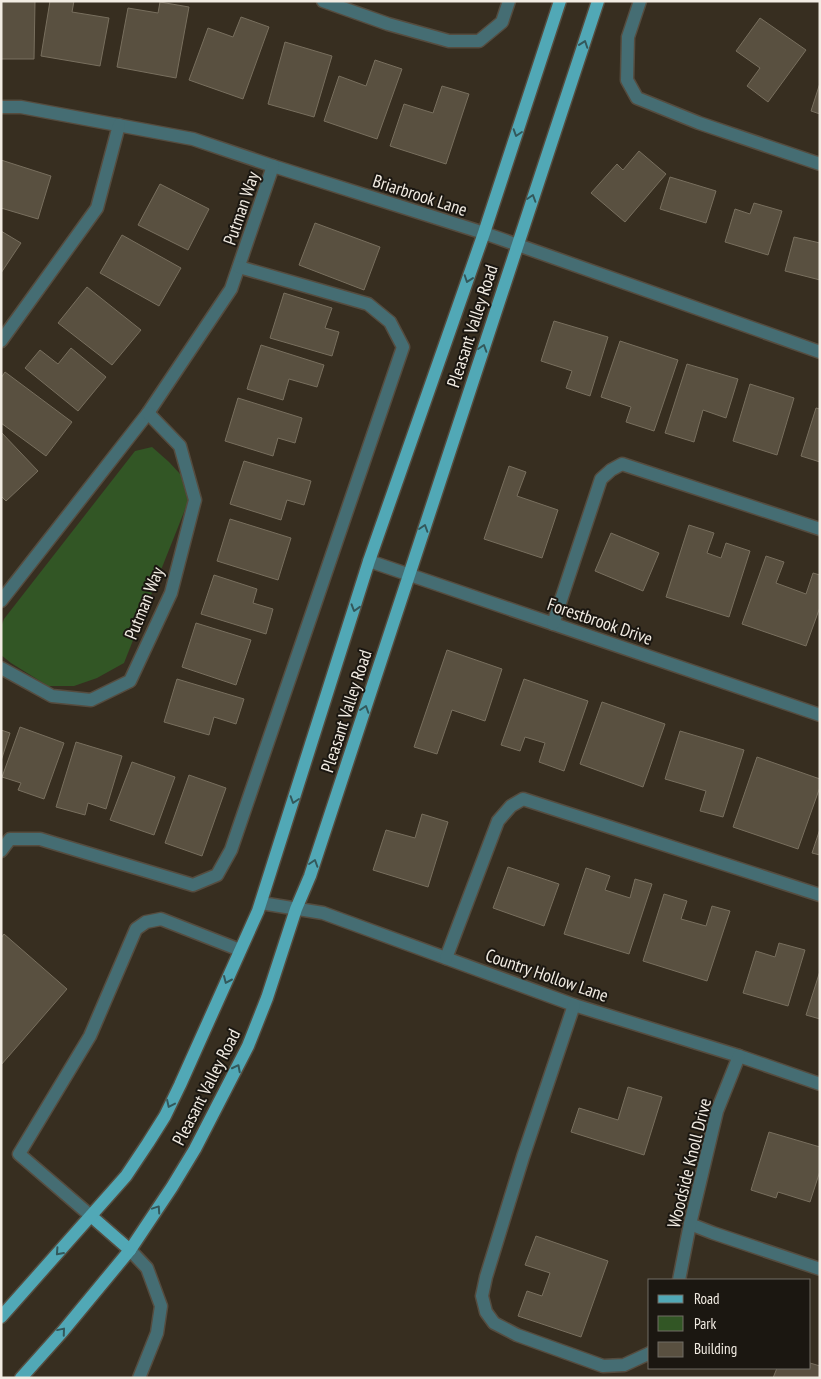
<svg xmlns="http://www.w3.org/2000/svg" width="821" height="1379" viewBox="0 0 821 1379" font-family="'PT Sans Narrow',sans-serif">
  <style>
    .green { fill: #325625 }
    .building { fill: #595040; stroke: #786f5e }
    .lines { fill: none; stroke-linecap: round; stroke-linejoin: round }
    .minor-casing { stroke: #554c3f; stroke-width: 15 }
    .major-casing { stroke: #554c3f; stroke-width: 15 }
    .minor { stroke: #456d73; stroke-width: 12 }
    .major { stroke: #51a8b6; stroke-width: 12 }
    .oneway { stroke: #33585b }
    .labels { text-anchor: middle; dominant-baseline: central; stroke-width: 4; stroke-linejoin: round; paint-order: stroke }
    .street-label { font-size: 18px; fill: #f2ece3; stroke: #1b1711 }
  </style>
  <rect width="100%" height="100%" fill="#372e20"/>
  <!-- green -->
  <path class="green" d="M152 447 169 462 181 475 188 502 124 663 97 678 74 686H48L11 663 1 655V627L4 619 135 451Z"/>
  <!-- building -->
  <g class="building">
    <path d="M1 1H35L34 59H1Z"/>
    <path d="M50 1H74L72 12 109 18 100 66 41 56Z"/>
    <path d="M160 2 189 7 176 78 117 67 128 8 158 13Z"/>
    <path d="M241 17 269 27 243 99 189 80 208 28 233 37Z"/>
    <path d="M760 18 806 50 768 102 747 86 760 68 736 51Z"/>
    <path d="M285 42 332 56 314 117 268 104Z"/>
    <path d="M375 60 402 69 377 139 324 121 339 76 366 86Z"/>
    <path d="M820 83V114L811 111Z"/>
    <path d="M442 86 469 94 446 164 390 146 404 104 433 113Z"/>
    <path d="M639 151 666 174 625 222 591 193 617 164 623 170Z"/>
    <path d="M1 160 51 176 38 219 1 208Z"/>
    <path d="M670 177 716 191 706 223 660 209Z"/>
    <path d="M160 184 209 209 188 250 138 225Z"/>
    <path d="M754 203 782 211 768 255 725 242 735 209 750 214Z"/>
    <path d="M315 223 380 247 364 290 299 265Z"/>
    <path d="M1 231 21 243 1 273Z"/>
    <path d="M122 235 181 268 159 306 100 273Z"/>
    <path d="M794 237 820 243V280L785 271Z"/>
    <path d="M87 287 141 330 112 365 58 323Z"/>
    <path d="M284 293 332 308 325 328 339 332 332 356 270 338Z"/>
    <path d="M554 321 608 337 590 396 566 388 572 371 541 361Z"/>
    <path d="M620 341 678 360 654 431 626 422 631 407 601 397Z"/>
    <path d="M261 345 324 365 317 387 289 379 283 400 247 389Z"/>
    <path d="M71 348 106 377 78 411 25 368 40 350 58 364Z"/>
    <path d="M687 364 738 379 726 418 703 410 694 442 665 433Z"/>
    <path d="M5 372 72 422 46 456 1 423V378Z"/>
    <path d="M750 384 794 398 777 455 733 441Z"/>
    <path d="M238 398 302 418 295 443 278 438 273 456 225 441Z"/>
    <path d="M816 408 820 409V462L801 456Z"/>
    <path d="M1 432 38 471 6 501 1 496Z"/>
    <path d="M244 461 311 481 304 505 287 500 281 520 230 504Z"/>
    <path d="M509 466 526 472 517 496 558 510 542 558 484 539Z"/>
    <path d="M230 519 291 538 278 580 217 561Z"/>
    <path d="M689 525 714 533 707 553 721 558 726 543 750 551 729 617 666 597Z"/>
    <path d="M611 533 659 553 643 591 595 571Z"/>
    <path d="M766 556 784 562 776 583 806 594 813 573 820 575V607L806 646 742 624Z"/>
    <path d="M214 575 257 589 253 603 273 609 266 634 201 614Z"/>
    <path d="M196 623 251 640 236 685 182 667Z"/>
    <path d="M447 650 502 669 485 721 452 710 437 754 414 747Z"/>
    <path d="M177 679 244 699 236 724 214 717 209 735 164 722Z"/>
    <path d="M524 679 588 701 564 771 539 762 545 743 525 737 520 751 501 745Z"/>
    <path d="M602 702 665 724 643 787 580 764Z"/>
    <path d="M20 727 64 743 44 799 18 790 21 783 2 777Z"/>
    <path d="M1 730 10 733 1 761Z"/>
    <path d="M680 731 744 750 723 817 700 811 706 791 665 779Z"/>
    <path d="M76 742 122 756 106 809 88 803 85 815 56 807Z"/>
    <path d="M757 757 820 779V787L798 849 733 827Z"/>
    <path d="M132 762 175 777 154 835 110 820Z"/>
    <path d="M189 775 226 788 202 856 165 843Z"/>
    <path d="M422 814 448 822 428 887 373 870 386 830 415 838Z"/>
    <path d="M820 829V855L812 853Z"/>
    <path d="M508 867 559 884 544 926 493 908Z"/>
    <path d="M586 868 610 876 605 890 630 898 635 879 652 884 629 954 564 934Z"/>
    <path d="M664 894 687 901 681 919 706 926 712 906 730 911 707 981 643 961Z"/>
    <path d="M4 934 67 989 1 1065V938Z"/>
    <path d="M779 943 805 950 788 1006 743 993 756 951 775 957Z"/>
    <path d="M820 971V1019L806 1015Z"/>
    <path d="M628 1087 662 1097 644 1155 571 1132 579 1108 618 1120Z"/>
    <path d="M769 1132 820 1147V1171L810 1202 778 1192 776 1198 751 1190Z"/>
    <path d="M536 1236 608 1261 581 1337 518 1316 527 1291 542 1296 550 1273 525 1265Z"/>
    <path d="M810 1363 820 1366V1378H773L777 1368H810Z"/>
  </g>
  <g class="lines">
    <defs>
      <g id="minor">
        <path d="M323 1 388 24 449 41H479L502 22 509 1"/>
        <path d="M640 1 628 37 627 80 637 98 699 123 820 164"/>
        <path d="M1 107H21L193 139 273 166 484 233 820 352"/>
        <path d="M1 341 97 208 119 125"/>
        <path d="M369 561 820 715"/>
        <path d="M1 601 148 413 231 289 273 166"/>
        <path d="M553 624 601 479 611 470 622 464 820 529"/>
        <path d="M1 668 52 696 91 700 130 681 171 593 195 500 180 446 148 413"/>
        <path d="M1 851 10 839H40L193 885 217 875 231 850 403 347 390 322 368 304 239 267"/>
        <path d="M261 903 323 913 574 1005 739 1056 820 1084"/>
        <path d="M446 958 498 821 511 806 523 799 820 895"/>
        <path d="M574 1005 523 1157 486 1277 482 1296 486 1312 494 1323 517 1335 603 1366 624 1365 650 1353"/>
        <path d="M91 1216 19 1154 90 1036 136 929 146 922 161 919 240 950"/>
        <path d="M690 1224 713 1233 820 1269"/>
        <path d="M130 1250 147 1268 161 1306 157 1333 139 1378"/>
        <path d="M679 1280 690 1224 717 1111 739 1056"/>
      </g>
      <g id="major">
        <path d="M91 1216 130 1250"/>
        <path d="M1 1317 126 1176 148 1143 165 1116 180 1085 258 911 369 561 484 233 560 1"/>
        <path d="M21 1378 63 1331 130 1250 172 1187 195 1149 248 1046 267 998 296 909 310 876 598 1"/>
      </g>
    </defs>
    <!-- minor casing -->
    <use href="#minor" class="minor-casing"/>
    <!-- major casing -->
    <use href="#major" class="major-casing"/>
    <!-- minor -->
    <use href="#minor" class="minor"/>
    <!-- major -->
    <use href="#major" class="major"/>
  </g>
  <!-- one-way arrows -->
  <defs><path id="oneway-chevron" d="M-2-3.5L2.5 0L-2 3.5" fill="none" stroke-width="1.6" stroke-linecap="round" stroke-linejoin="round" transform="scale(1.25)"/></defs>
  <g class="oneway">
    <use href="#oneway-chevron" transform="translate(584 44) rotate(-71)"/>
    <use href="#oneway-chevron" transform="translate(517 133) rotate(108)"/>
    <use href="#oneway-chevron" transform="translate(532 198) rotate(-72)"/>
    <use href="#oneway-chevron" transform="translate(468 279) rotate(109)"/>
    <use href="#oneway-chevron" transform="translate(483 348) rotate(-72)"/>
    <use href="#oneway-chevron" transform="translate(424 528) rotate(-72)"/>
    <use href="#oneway-chevron" transform="translate(355 608) rotate(107)"/>
    <use href="#oneway-chevron" transform="translate(365 709) rotate(-72)"/>
    <use href="#oneway-chevron" transform="translate(294 800) rotate(108)"/>
    <use href="#oneway-chevron" transform="translate(314 863) rotate(-72)"/>
    <use href="#oneway-chevron" transform="translate(227 980) rotate(114)"/>
    <use href="#oneway-chevron" transform="translate(237 1068) rotate(-63)"/>
    <use href="#oneway-chevron" transform="translate(170 1104) rotate(115)"/>
    <use href="#oneway-chevron" transform="translate(157 1209) rotate(-56)"/>
    <use href="#oneway-chevron" transform="translate(59 1252) rotate(132)"/>
    <use href="#oneway-chevron" transform="translate(62 1331) rotate(-50)"/>
  </g>
  <g class="labels">
    <!-- street labels -->
    <g class="street-label">
      <text transform="translate(420 195) rotate(18)">Briarbrook Lane</text>
      <text transform="translate(241 208) rotate(-71)">Putman Way</text>
      <text transform="translate(472 326) rotate(-72)">Pleasant Valley Road</text>
      <text transform="translate(144 603) rotate(-68)">Putman Way</text>
      <text transform="translate(600 621) rotate(19)">Forestbrook Drive</text>
      <text transform="translate(346 711) rotate(-72)">Pleasant Valley Road</text>
      <text transform="translate(547 975) rotate(19)">Country Hollow Lane</text>
      <text transform="translate(206 1087) rotate(-63)">Pleasant Valley Road</text>
      <text transform="translate(689 1163) rotate(-76)">Woodside Knoll Drive</text>
    </g>
  </g>
  <!-- border -->
  <rect width="821" height="1379" fill="none" stroke="#f2ece3" stroke-width="5"/>
  <!-- legend -->
  <rect x="648" y="1279" width="162" height="90" fill="#1b1711" stroke="#716c65"/>
  <rect x="658" y="1295" width="25" height="8" fill="#51a8b6" stroke="#716c65"/>
  <text x="694" y="1304" font-size="15" fill="#f2ece3">Road</text>
  <rect x="658" y="1316" width="25" height="15" fill="#325625" stroke="#716c65"/>
  <text x="694" y="1329" font-size="15" fill="#f2ece3">Park</text>
  <rect x="658" y="1342" width="25" height="15" fill="#595040" stroke="#716c65"/>
  <text x="694" y="1354" font-size="15" fill="#f2ece3">Building</text>
</svg>
